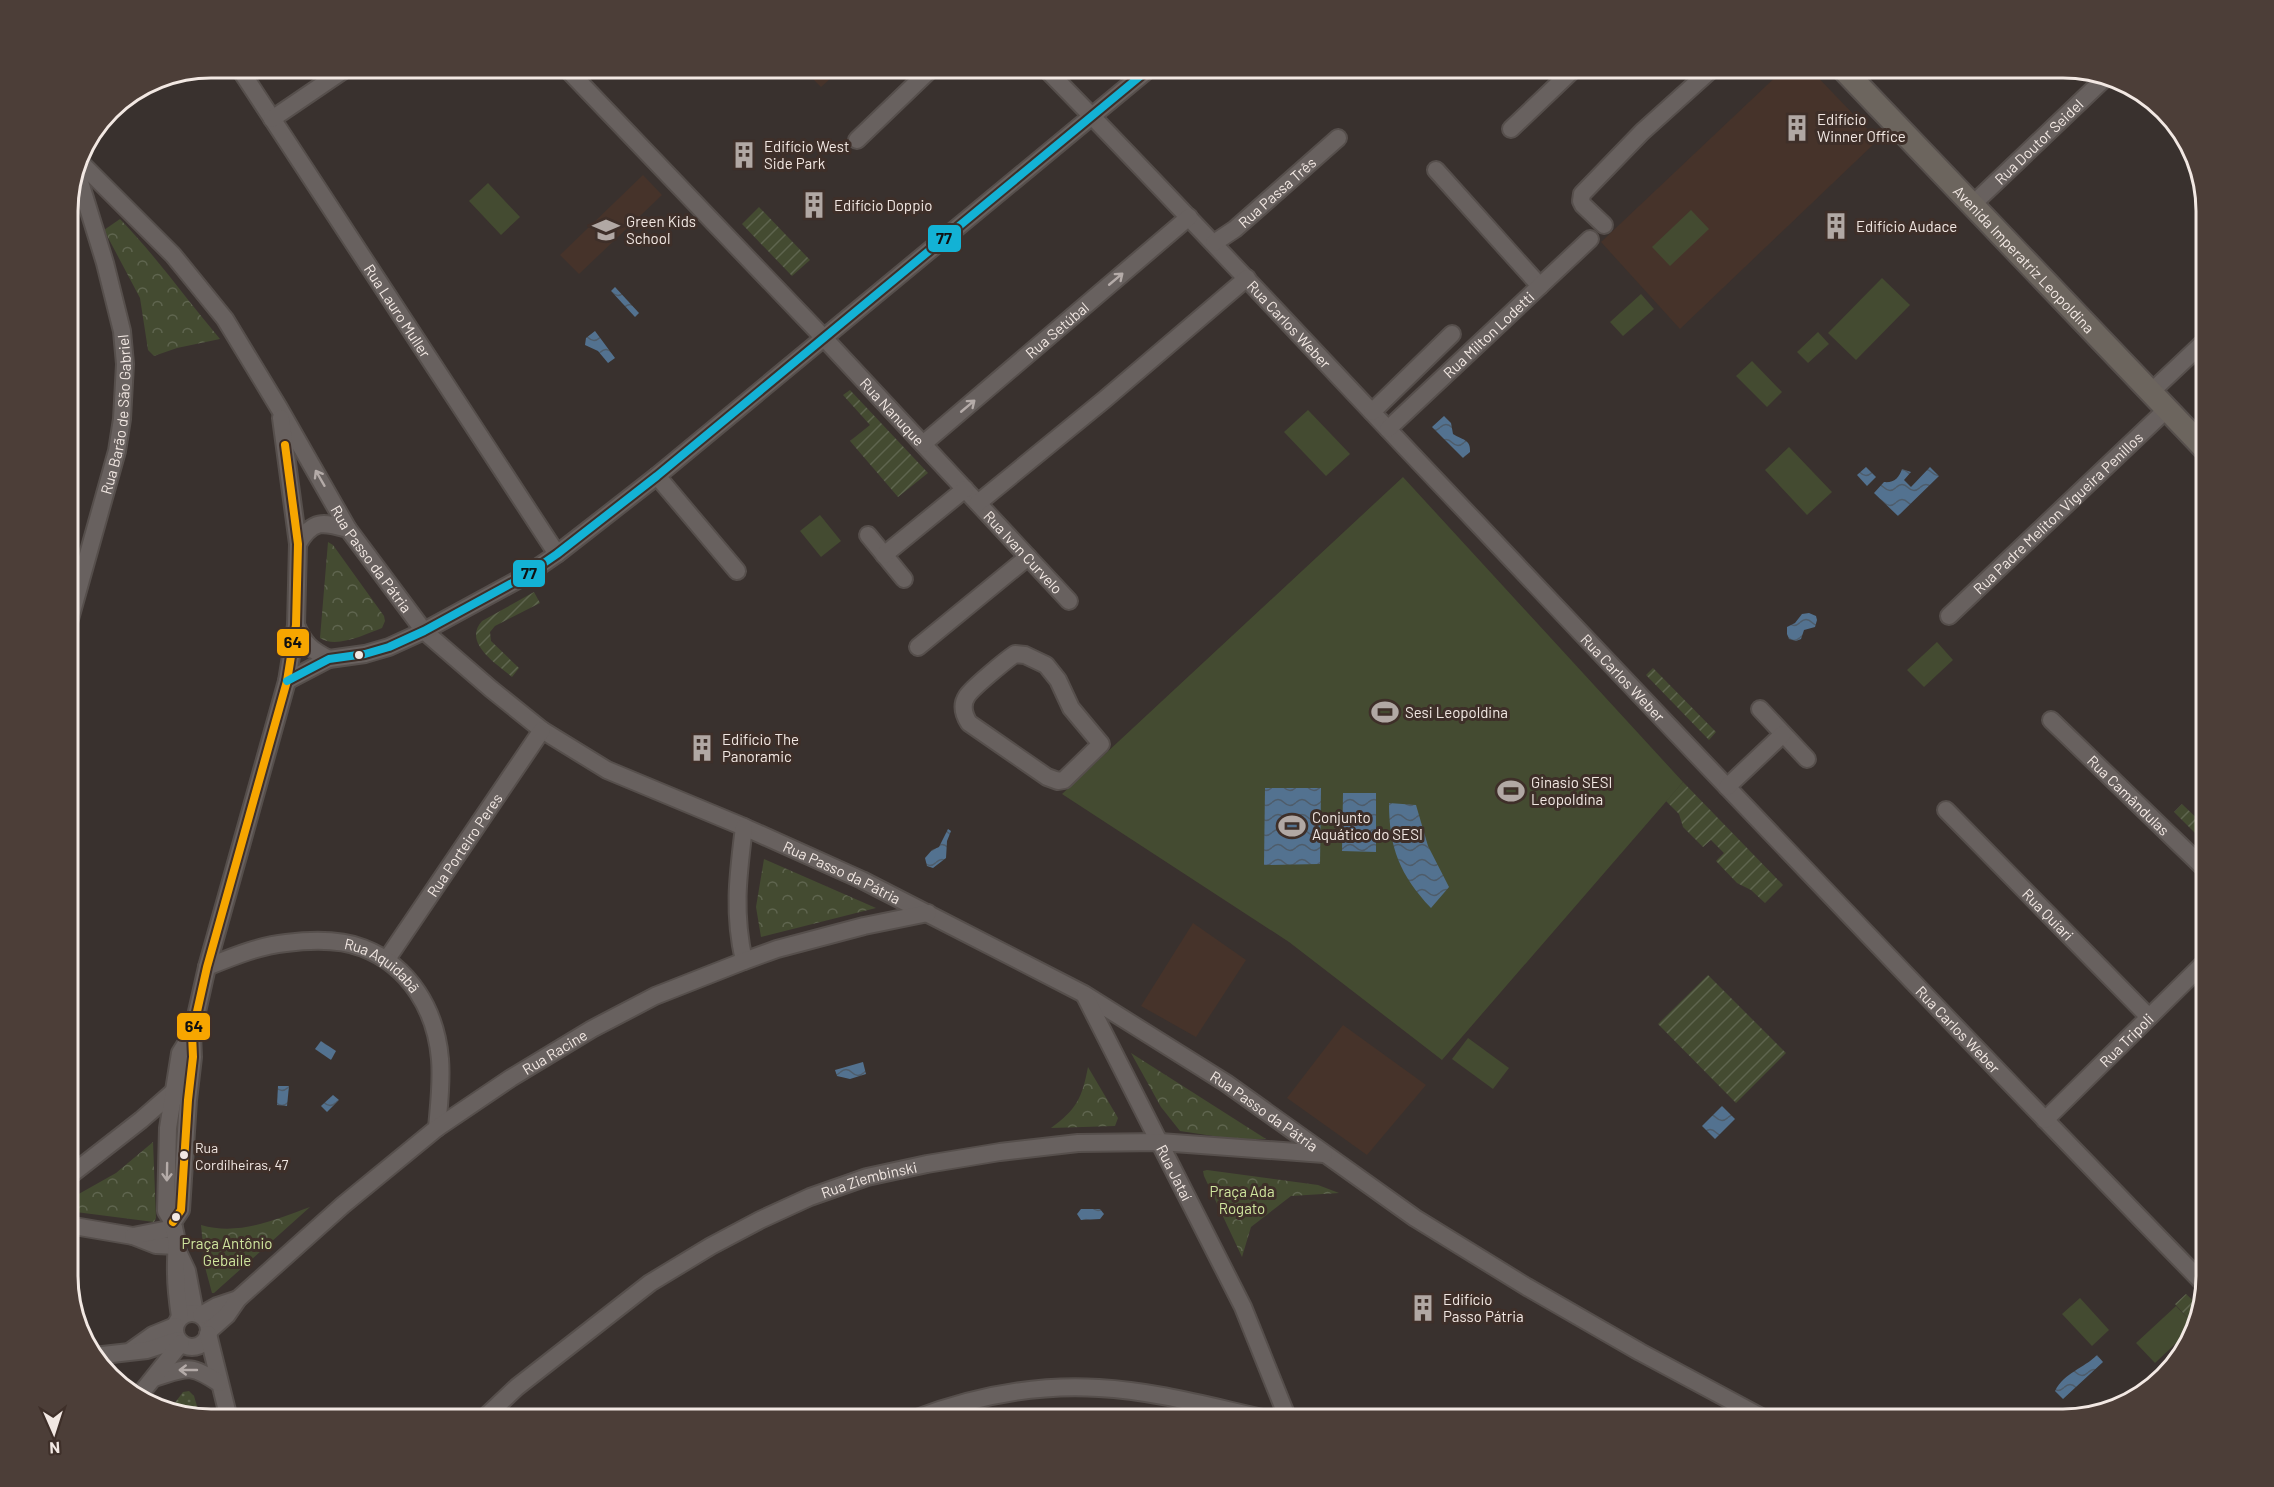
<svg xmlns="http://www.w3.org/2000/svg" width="2274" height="1487" viewBox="0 0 2274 1487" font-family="Barlow,sans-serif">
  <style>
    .built { fill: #46332a }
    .grass { fill: url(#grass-dots) }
    .park { fill: url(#park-crowns) }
    .garden { fill: url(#garden-furrows) }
    .pitch { fill: #444b31 }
    .water { fill: url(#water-waves) }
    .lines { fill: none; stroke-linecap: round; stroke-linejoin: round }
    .minor-casing { stroke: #564f4c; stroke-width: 20 }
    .secondary-casing { stroke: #564f4c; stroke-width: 26 }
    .minor { stroke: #68615f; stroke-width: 16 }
    .secondary { stroke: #6c655e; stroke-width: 22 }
    .bus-1-casing { stroke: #3e2f29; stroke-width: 12 }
    .bus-2-casing { stroke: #3e2f29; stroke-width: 12 }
    .bus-1 { stroke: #f7a600; stroke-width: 8 }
    .bus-2 { stroke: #13b2d5; stroke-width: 8 }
    .oneway { stroke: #b4aba8 }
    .bus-dot { fill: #f2e8e3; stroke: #3e2f29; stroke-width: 2 }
    .labels { text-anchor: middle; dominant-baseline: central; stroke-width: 6; stroke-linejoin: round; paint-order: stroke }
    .bus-label { font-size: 14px; fill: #f2e8e3; stroke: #3e2f29; text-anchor: start }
    .poi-label { font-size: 15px; fill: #f2e8e3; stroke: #3e2f29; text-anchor: start }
    .street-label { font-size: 15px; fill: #f2e8e3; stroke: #3e2f29 }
    .park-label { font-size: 15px; fill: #d0e69e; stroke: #3e2f29 }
    .rim { fill: none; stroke: #f2e8e3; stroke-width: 3 }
    .line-badge { stroke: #3e2f29; stroke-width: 2 }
    .pale-badge-label { font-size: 16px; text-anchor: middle; font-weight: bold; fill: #111 }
  </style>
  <defs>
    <pattern id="grass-dots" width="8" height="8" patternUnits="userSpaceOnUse" patternTransform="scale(1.5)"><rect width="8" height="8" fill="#444b31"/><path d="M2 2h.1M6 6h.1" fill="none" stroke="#5f654f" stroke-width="1.8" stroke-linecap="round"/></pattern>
    <pattern id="park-crowns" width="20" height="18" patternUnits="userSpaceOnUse" patternTransform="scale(1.5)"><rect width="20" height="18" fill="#444b31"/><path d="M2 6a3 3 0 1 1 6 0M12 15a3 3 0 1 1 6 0" fill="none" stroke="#5f654f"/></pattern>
    <pattern id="garden-furrows" width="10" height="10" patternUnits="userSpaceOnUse" patternTransform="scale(1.5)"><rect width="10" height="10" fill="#444b31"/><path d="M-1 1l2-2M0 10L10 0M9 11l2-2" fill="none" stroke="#5f654f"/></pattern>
    <pattern id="water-waves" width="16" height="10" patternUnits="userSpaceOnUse" patternTransform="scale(1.5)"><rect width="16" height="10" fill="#537290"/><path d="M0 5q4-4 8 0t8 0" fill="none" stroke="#4e5c6a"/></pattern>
  </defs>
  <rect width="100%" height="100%" fill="#39312e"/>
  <!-- built -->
  <g class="built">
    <path d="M802 68H842L821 87Z"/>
    <path d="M894 68H921L906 81Z"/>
    <path d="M1785 68H1809L1878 140 1680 329 1601 242Z"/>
    <path d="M643 175 662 195 579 274 560 255Z"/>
    <path d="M1193 923 1246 960 1196 1037 1141 1006Z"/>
    <path d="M1343 1025 1426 1085 1367 1155 1287 1098Z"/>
  </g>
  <!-- grass -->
  <path class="grass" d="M189 1391 194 1396 200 1416 171 1408 183 1392Z"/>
  <!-- park -->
  <g class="park">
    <path d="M120 219C156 256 186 299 220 339L177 348 154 356 148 350 140 298 104 230Z"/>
    <path d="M328 542 333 545 384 616 385 621 382 628C366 634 336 649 320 638Z"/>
    <path d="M764 859 876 908 761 937 756 907Z"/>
    <path d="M1131 1053 1266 1139H1233L1180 1131 1161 1107Z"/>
    <path d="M1088 1067 1118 1118 1115 1126 1051 1128C1077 1109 1082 1098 1088 1067Z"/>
    <path d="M153 1142 156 1218 154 1222 68 1211V1200L116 1173Z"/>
    <path d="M1207 1170 1318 1185 1339 1193 1291 1196 1251 1227 1242 1257 1204 1176 1203 1171Z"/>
    <path d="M310 1207 214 1293H212L205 1267 201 1225C239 1236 274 1220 310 1207Z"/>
  </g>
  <!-- garden -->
  <g class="garden">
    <path d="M759 207 810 260 792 276 742 224Z"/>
    <path d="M850 390 928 473 898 497 850 441 870 425 843 395Z"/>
    <path d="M534 592 540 603 495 626 490 632 491 641 519 668 512 677C497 664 462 643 482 621Z"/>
    <path d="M1653 668 1716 732 1709 740 1646 675Z"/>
    <path d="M1683 782 1783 885 1765 903 1751 890 1737 883 1716 861 1724 853 1711 840 1703 847 1683 827 1679 814 1666 801Z"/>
    <path d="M2182 804 2206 827V844L2174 812Z"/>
    <path d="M1708 975 1786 1053 1736 1103 1658 1024Z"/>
    <path d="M2186 1294 2198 1305 2192 1323 2175 1304Z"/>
  </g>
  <!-- pitch -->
  <g class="pitch">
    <path d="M488 183 520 217 501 235 469 201Z"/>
    <path d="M1691 210 1709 229 1670 266 1652 247Z"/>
    <path d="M1882 278 1910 305 1856 360 1828 333Z"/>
    <path d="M1641 294 1654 309 1623 336 1610 322Z"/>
    <path d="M1818 332 1829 344 1808 363 1797 352Z"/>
    <path d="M1752 361 1782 392 1767 407 1736 376Z"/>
    <path d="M1308 410 1350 454 1326 476 1284 432Z"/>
    <path d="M1789 447 1832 492 1807 515 1765 470Z"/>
    <path d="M1403 477 1683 782 1442 1060 1289 942 1062 794Z"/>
    <path d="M820 515 841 541 821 557 800 531Z"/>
    <path d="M1937 642 1953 660 1924 687 1907 670Z"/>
    <path d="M1468 1038 1509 1068 1493 1089 1452 1059Z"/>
    <path d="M2080 1298 2109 1330 2092 1346 2062 1314Z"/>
    <path d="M2176 1306 2192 1323 2190 1330 2155 1363 2136 1343Z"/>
  </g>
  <!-- water -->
  <g class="water">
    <path d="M615 287 639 313 635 317 611 291Z"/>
    <path d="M595 331 615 358 608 363 598 351 585 345 586 338Z"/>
    <path d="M1444 416 1451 423 1453 434C1462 440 1471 439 1470 452L1463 458 1432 427Z"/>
    <path d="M1866 467 1876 477 1867 486 1857 475Z"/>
    <path d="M1930 467 1939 476 1898 516 1874 493 1884 482C1894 483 1899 478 1902 469L1911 472 1904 480 1911 487Z"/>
    <path d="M1809 613 1816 616 1817 620 1815 627 1804 630 1801 639 1796 641 1789 639 1787 634V627L1795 623 1802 614Z"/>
    <path d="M1265 788H1321L1320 864 1264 865Z"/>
    <path d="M1343 793H1376V852L1342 851Z"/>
    <path d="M1389 803 1416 805 1428 846 1449 887 1431 908C1400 875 1389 848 1389 803Z"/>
    <path d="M948 829 951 831 947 841 946 858 933 868 927 866 925 858 932 850 939 847Z"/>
    <path d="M321 1041 336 1051 331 1060 315 1049Z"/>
    <path d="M863 1062 866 1074 850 1079 837 1076 835 1070Z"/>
    <path d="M278 1086H289L287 1106 277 1105Z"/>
    <path d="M333 1095 339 1100 327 1112 321 1106Z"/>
    <path d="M1722 1106 1735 1119 1715 1139 1702 1126Z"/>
    <path d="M1081 1209H1100L1104 1214 1100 1219 1081 1220 1077 1214Z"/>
    <path d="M2097 1355 2103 1362 2063 1399 2055 1391C2065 1372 2083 1369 2097 1355Z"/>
  </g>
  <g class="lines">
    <defs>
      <g id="minor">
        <path id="s1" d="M239 68 557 554"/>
        <path id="s2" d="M566 68 824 338 1069 601"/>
        <path id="s3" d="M1045 68C1191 217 1331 370 1475 521 1717 777 1959 1032 2204 1284"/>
        <path d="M272 119 347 68"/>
        <path d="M1511 129 1575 68"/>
        <path d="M857 140 932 68"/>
        <path id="s4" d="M78 160 173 255 225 319 279 408 348 529 424 631 491 689 542 730 607 770 744 827 862 880 1084 994 1226 1083 1415 1218 1527 1287 1640 1352 1765 1419"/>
        <path d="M1436 170 1540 286"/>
        <path id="s5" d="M1972 205 2103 80"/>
        <path d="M1604 225 1583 205 1581 201 1582 194 1642 132 1713 68"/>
        <path id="s6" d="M1214 243 1235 229 1338 138"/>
        <path d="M2152 391 2206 340"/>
        <path d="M1372 412 1452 334"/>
        <path id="s7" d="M1388 429 1590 239"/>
        <path id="s8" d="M923 444 1189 217"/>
        <path d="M657 476 737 571"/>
        <path d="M978 503 1104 400 1247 278"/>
        <path d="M868 535 904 579"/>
        <path d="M298 544C313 519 323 522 348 529"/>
        <path d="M884 555 965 489"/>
        <path id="s9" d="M1949 616 2167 409"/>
        <path d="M296 625C304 644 311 650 329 659"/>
        <path id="s10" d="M68 626 117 451 122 419 125 364 122 331 105 263 76 169"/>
        <path d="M918 647 1028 557"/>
        <path d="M1015 654 1025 655 1046 665 1058 680 1071 708 1101 744 1064 780 1058 781 1047 777 969 723C964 715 961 705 967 696 972 688 1006 660 1015 654Z"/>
        <path d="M287 681 329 659 365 654 389 647 424 631 525 576 557 554 657 476 1150 68"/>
        <path d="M1760 709 1807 759"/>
        <path id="s11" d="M2051 720 2206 870"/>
        <path d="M1727 787 1783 734"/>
        <path id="s12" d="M1946 810 2149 1017"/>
        <path id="s13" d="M387 959 542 730"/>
        <path d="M744 961C733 912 738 876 744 827"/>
        <path id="s14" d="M207 967C232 957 258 946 286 943 310 940 340 939 363 948 410 966 436 1011 440 1059 442 1082 439 1105 437 1128"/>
        <path id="s15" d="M1085 996 1243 1307 1288 1419"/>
        <path id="s16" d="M2045 1120 2206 961"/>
        <path d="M68 1177 141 1120 173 1092"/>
        <path d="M173 1222 181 1210 188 1100 193 1057 192 1034 207 967 287 681 296 625 298 544 281 418"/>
        <path d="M68 1225 133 1236 156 1245 177 1246"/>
        <path d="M133 1236 174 1228"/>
        <path d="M178 1252 187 1271 195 1313"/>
        <circle cx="192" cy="1330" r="17"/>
        <path d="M201 1315 217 1306 238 1299"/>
        <path d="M180 1317C178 1303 176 1289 176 1274 175 1250 181 1233 166 1211L168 1128 180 1053 192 1034"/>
        <path id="s17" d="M209 1331 227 1315 238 1299 343 1205 437 1128 511 1078 592 1029 655 996 744 961 777 949 864 926 928 913"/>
        <path d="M208 1334 229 1419"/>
        <path d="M132 1350 153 1335 175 1326"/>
        <path d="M94 1356 147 1350 178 1340"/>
        <path d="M154 1378C187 1368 189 1363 219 1383"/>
        <path d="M138 1397 181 1343"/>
        <path id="s18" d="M483 1419 517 1387 650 1283 711 1246 760 1220 810 1197 867 1177 927 1164 1000 1152 1078 1143 1160 1142 1324 1154"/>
        <path d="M914 1419C972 1397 1037 1384 1099 1388 1156 1391 1212 1407 1267 1419"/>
      </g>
      <g id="secondary">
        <path id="s19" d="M1842 68 2206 450"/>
      </g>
    </defs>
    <!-- minor casing -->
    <use href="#minor" class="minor-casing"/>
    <!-- secondary casing -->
    <use href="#secondary" class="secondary-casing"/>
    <!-- minor -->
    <use href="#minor" class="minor"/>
    <!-- secondary -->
    <use href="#secondary" class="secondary"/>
    <defs>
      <path id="bus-1" d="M173 1222 181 1210 188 1100 193 1057 192 1034 207 967 287 681 296 625 298 544 285 445"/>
      <path id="bus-2" d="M287 681 329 659 365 654 389 647 424 631 525 576 557 554 657 476 1150 68"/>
    </defs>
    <!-- bus-1 casing -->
    <use href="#bus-1" class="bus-1-casing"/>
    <!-- bus-2 casing -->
    <use href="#bus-2" class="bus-2-casing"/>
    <!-- bus-1 -->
    <use href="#bus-1" class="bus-1"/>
    <!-- bus-2 -->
    <use href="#bus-2" class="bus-2"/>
  </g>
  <!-- one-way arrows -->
  <defs><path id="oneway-shaft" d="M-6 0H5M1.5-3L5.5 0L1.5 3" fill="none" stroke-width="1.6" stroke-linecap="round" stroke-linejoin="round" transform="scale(1.5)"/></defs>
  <g class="oneway">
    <use href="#oneway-shaft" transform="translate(1116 279) rotate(-40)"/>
    <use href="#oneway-shaft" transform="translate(968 406) rotate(-40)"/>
    <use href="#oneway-shaft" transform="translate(320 478) rotate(-120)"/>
    <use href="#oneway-shaft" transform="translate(167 1172) rotate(91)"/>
    <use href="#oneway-shaft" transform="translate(188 1370) rotate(180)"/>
  </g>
  <!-- icons -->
  <defs>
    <symbol id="building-bare" viewBox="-9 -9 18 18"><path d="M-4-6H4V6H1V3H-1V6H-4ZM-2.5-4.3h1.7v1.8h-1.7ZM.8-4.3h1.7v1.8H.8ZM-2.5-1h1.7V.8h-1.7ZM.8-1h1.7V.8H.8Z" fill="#b1a8a4" stroke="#3e2f29" stroke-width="2.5" paint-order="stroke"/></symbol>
    <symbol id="school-bare" viewBox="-9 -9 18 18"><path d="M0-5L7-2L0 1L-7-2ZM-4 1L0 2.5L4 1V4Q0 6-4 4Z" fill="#b1a8a4" stroke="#3e2f29" stroke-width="2.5" paint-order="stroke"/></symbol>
    <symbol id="stadium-bare" viewBox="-9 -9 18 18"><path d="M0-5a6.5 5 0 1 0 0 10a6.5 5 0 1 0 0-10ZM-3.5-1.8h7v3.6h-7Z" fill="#b1a8a4" stroke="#3e2f29" stroke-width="2.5" paint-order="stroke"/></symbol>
  </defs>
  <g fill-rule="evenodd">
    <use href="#building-bare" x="1778" y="109" width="38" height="38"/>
    <use href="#building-bare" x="725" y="136" width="38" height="38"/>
    <use href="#building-bare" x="795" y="186" width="38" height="38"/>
    <use href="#building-bare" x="1817" y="207" width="38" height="38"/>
    <use href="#school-bare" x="587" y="211" width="38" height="38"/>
    <use href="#stadium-bare" x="1366" y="693" width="38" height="38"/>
    <use href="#building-bare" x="683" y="729" width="38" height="38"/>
    <use href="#stadium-bare" x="1492" y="772" width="38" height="38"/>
    <use href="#stadium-bare" x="1273" y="807" width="38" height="38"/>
    <use href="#building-bare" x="1404" y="1289" width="38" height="38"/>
  </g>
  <!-- markers -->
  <g class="bus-dot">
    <circle cx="359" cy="655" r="5"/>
    <circle cx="184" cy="1155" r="5"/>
    <circle cx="176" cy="1217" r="5"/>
  </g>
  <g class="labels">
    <!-- bus labels -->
    <g class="bus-label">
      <text x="195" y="1147">Rua<tspan x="195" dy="17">Cordilheiras, 47</tspan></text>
    </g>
    <!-- poi labels -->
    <g class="poi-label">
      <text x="1817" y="119">Edifício<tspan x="1817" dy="17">Winner Office</tspan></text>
      <text x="764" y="146">Edifício West<tspan x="764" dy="17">Side Park</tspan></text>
      <text x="834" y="205">Edifício Doppio</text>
      <text x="626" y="221">Green Kids<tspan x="626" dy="17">School</tspan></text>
      <text x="1856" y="226">Edifício Audace</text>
      <text x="1405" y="712">Sesi Leopoldina</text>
      <text x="722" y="739">Edifício The<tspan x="722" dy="17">Panoramic</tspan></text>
      <text x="1531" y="782">Ginasio SESI<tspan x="1531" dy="17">Leopoldina</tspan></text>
      <text x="1312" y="817">Conjunto<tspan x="1312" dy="17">Aquático do SESI</tspan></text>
      <text x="1443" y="1299">Edifício<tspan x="1443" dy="17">Passo Pátria</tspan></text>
    </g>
    <!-- street labels -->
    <g class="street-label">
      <text stroke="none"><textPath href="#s5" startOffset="92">Rua Doutor Seidel</textPath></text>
      <text stroke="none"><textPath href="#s6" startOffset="81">Rua Passa Três</textPath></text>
      <text stroke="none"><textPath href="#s19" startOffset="264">Avenida Imperatriz Leopoldina</textPath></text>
      <text stroke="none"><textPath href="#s1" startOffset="290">Rua Lauro Muller</textPath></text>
      <text stroke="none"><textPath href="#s3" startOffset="354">Rua Carlos Weber</textPath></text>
      <text stroke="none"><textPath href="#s8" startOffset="176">Rua Setúbal</textPath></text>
      <text stroke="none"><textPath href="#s7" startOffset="138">Rua Milton Lodetti</textPath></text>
      <text stroke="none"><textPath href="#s2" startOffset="474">Rua Nanuque</textPath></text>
      <text stroke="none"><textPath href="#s10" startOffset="218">Rua Barão de São Gabriel</textPath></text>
      <text stroke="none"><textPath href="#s9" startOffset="150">Rua Padre Meliton Vigueira Penillos</textPath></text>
      <text stroke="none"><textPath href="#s2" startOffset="666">Rua Ivan Curvelo</textPath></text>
      <text stroke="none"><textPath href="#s4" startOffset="498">Rua Passo da Pátria</textPath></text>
      <text stroke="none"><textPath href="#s3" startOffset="840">Rua Carlos Weber</textPath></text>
      <text stroke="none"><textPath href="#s11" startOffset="108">Rua Camândulas</textPath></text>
      <text stroke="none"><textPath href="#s13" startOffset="138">Rua Porteiro Peres</textPath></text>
      <text stroke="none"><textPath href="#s4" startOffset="1074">Rua Passo da Pátria</textPath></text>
      <text stroke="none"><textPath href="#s12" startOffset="146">Rua Quiari</textPath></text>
      <text stroke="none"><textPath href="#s14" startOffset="186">Rua Aquidabã</textPath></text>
      <text stroke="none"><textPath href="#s3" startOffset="1326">Rua Carlos Weber</textPath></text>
      <text stroke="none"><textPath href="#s16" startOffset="114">Rua Tripoli</textPath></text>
      <text stroke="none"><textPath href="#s17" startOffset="446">Rua Racine</textPath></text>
      <text stroke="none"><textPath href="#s4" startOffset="1560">Rua Passo da Pátria</textPath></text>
      <text stroke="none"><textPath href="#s15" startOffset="198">Rua Jataí</textPath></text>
      <text stroke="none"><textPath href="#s18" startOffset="459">Rua Ziembinski</textPath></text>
    </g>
    <!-- park labels -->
    <g class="park-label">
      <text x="1242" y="1191">Praça Ada<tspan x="1242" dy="17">Rogato</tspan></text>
      <text x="227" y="1243">Praça Antônio<tspan x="227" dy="17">Gebaile</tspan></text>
    </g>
  </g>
  <!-- crop -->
  <path d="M0 0H2274V1487H0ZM211 78H2063A133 133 0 0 1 2196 211V1276A133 133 0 0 1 2063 1409H211A133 133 0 0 1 78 1276V211A133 133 0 0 1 211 78Z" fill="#4c3e38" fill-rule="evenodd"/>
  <path class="rim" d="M211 78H2063A133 133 0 0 1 2196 211V1276A133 133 0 0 1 2063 1409H211A133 133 0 0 1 78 1276V211A133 133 0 0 1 211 78Z"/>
  <g class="line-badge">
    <rect x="927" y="224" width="35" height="29" rx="6" fill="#13b2d5"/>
    <rect x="512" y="559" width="34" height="29" rx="6" fill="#13b2d5"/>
    <rect x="276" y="628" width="34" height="29" rx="6" fill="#f7a600"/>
    <rect x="176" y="1012" width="35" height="29" rx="6" fill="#f7a600"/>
  </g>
  <g class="pale-badge-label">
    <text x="944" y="244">77</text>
    <text x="529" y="579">77</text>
    <text x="293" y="648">64</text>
    <text x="194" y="1032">64</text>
  </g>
  <!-- north arrow -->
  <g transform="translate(54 1433) rotate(177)" stroke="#3e2f29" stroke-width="4.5" paint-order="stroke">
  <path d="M0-4.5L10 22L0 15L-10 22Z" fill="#f2e8e3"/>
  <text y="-9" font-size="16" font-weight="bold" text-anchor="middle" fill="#f2e8e3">N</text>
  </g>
</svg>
